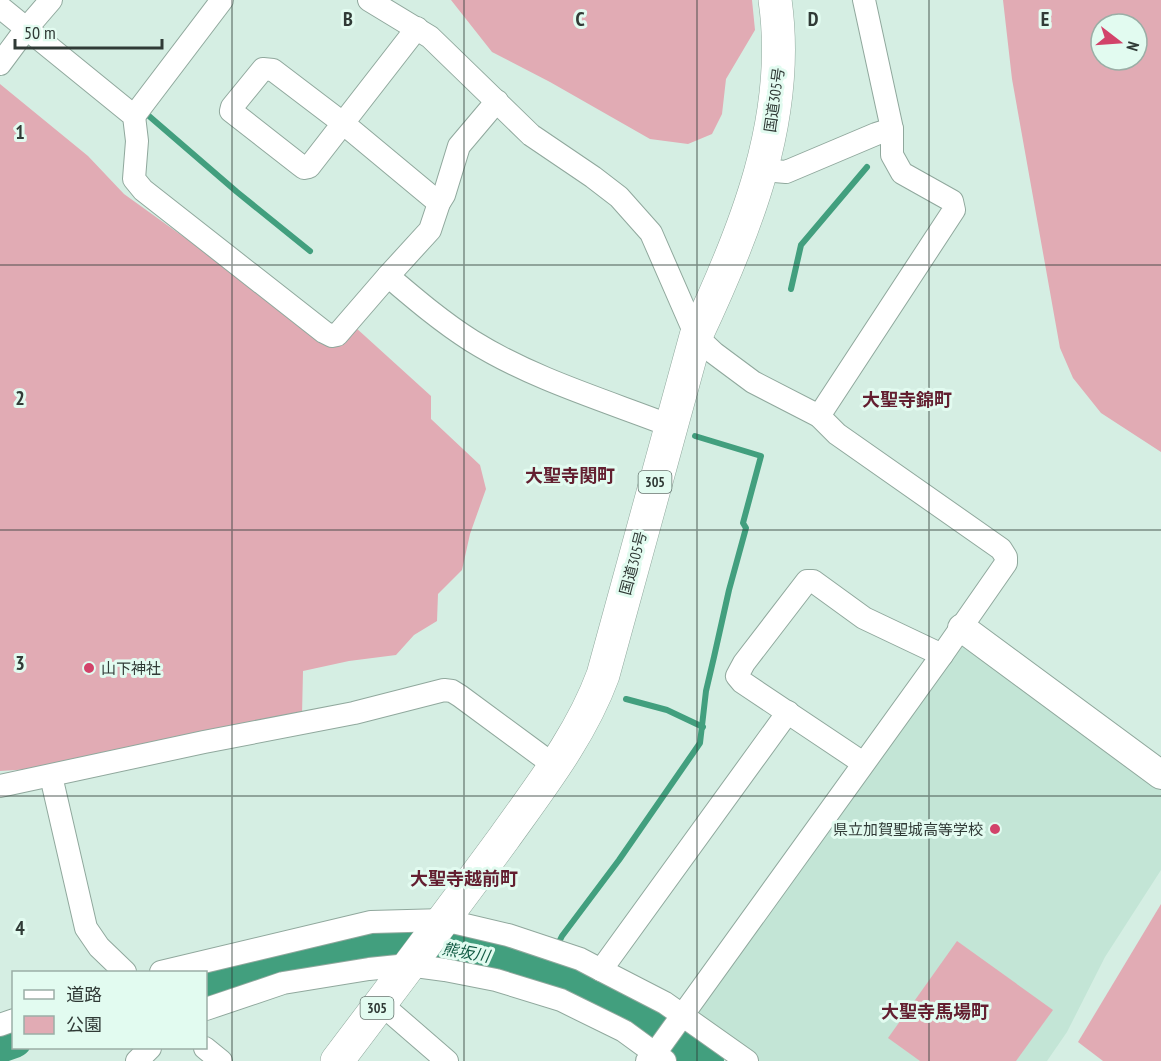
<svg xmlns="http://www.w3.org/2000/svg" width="1161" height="1061" viewBox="0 0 1161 1061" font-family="'PT Sans Narrow','Noto Sans JP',sans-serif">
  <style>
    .built { fill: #c3e5d6 }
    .green { fill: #e1abb4; fill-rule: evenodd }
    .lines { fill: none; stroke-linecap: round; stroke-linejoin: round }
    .stream { stroke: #429f7e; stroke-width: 6 }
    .river { stroke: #429f7e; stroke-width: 36 }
    .minor-casing { stroke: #90a89d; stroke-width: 24 }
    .tertiary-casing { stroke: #90a89d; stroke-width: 30 }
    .trunk-casing { stroke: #90a89d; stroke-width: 34 }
    .minor { stroke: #fff; stroke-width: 22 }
    .tertiary { stroke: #fff; stroke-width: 28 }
    .trunk { stroke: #fff; stroke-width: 33 }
    .grid { fill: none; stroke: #303a36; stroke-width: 1.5; stroke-opacity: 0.55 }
    .poi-dot { fill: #d2436a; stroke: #e2fbf0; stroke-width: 2 }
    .labels { text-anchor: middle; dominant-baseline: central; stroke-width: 6; stroke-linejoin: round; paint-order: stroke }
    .shield { fill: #e2fbf0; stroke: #65746e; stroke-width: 1.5 }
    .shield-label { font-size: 14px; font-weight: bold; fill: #303a36 }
    .street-label { font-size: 15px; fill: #303a36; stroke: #e2fbf0 }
    .poi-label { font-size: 15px; fill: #303a36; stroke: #e2fbf0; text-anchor: start }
    .water-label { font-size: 16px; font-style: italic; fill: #125b44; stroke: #e2fbf0 }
    .quarter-label { font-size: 18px; font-weight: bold; fill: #631f30; stroke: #e2fbf0 }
    .grid-label { font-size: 20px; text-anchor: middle; font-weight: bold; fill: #303a36; stroke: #e2fbf0; stroke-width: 6; stroke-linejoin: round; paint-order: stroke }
  </style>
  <rect width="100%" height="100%" fill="#d5eee3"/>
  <!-- built -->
  <path class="built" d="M962 647 974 649 1161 789V870L1105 957 1067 1032 1047 1061H759L696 1013Z"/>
  <!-- green -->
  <g class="green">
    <path d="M451 0H752L755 30 726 79 722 114 712 134 688 144 650 139 550 82 492 52Z"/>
    <path d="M1003 0H1161V452L1101 413 1073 378 1060 348 1012 79ZM1101 24H1137V60H1101Z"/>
    <path d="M0 84 88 156 124 194 206 253 320 341 355 327 431 396V419L480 465 486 489 470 534 462 570 438 594 437 621 414 635 396 655 349 661 303 671 302 715 47 768 0 771Z"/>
    <path d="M1161 904V1061H1103L1078 1042Z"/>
    <path d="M957 941 1053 1010 1016 1061H920L888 1038Z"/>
  </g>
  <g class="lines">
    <!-- stream -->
    <g class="stream">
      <path d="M142 110 237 192 310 251"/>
      <path d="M791 289 801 245 867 167"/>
      <path d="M626 699 667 710 703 727"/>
      <path d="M543 974 562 936 619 860 700 743 706 691 714 657 729 590 746 528 743 523 761 456 695 436"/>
    </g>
    <!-- river -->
    <g class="river">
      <path d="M206 981 307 954 361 945 413 942 496 957 578 987 641 1015 706 1061"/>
      <path d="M0 1045 14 1040"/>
    </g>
    <defs>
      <g id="minor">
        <path d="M369 0 430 37 531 135 593 177 619 197 651 233 696 336 714 353 753 382 819 416 837 434 1001 549 1006 557V563L942 655 661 1045 647 1061"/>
        <path d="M0 7 134 116 137 141 134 179 143 190 324 332 332 336 337 335 388 276C415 299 442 322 472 341 533 379 604 400 671 426"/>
        <path d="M417 28 309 167 304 168 300 165 231 111 232 107 263 69 273 70 344 124 439 203"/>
        <path d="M0 64 26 29 51 0"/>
        <path d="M134 116 222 0"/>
        <path d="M761 170 786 172 876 134 892 129"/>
        <path d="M388 276 430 230 439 203 444 195 459 146 497 101"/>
        <path d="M819 416 954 210 952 201 902 173 892 155V129L864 0"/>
        <path d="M863 763 742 682 737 676 744 663 807 581H813L864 618 942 655"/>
        <path d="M51 776 86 928 99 947 125 972"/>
        <path d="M0 786 204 742 354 713 444 690 452 691 460 696 555 766"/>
        <path d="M161 972 371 922 444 920 508 935 580 959 601 970"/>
        <path d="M380 1003 447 1061"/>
        <path d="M206 1009 283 983 369 969 408 965 445 970 496 980 561 1000 624 1031 665 1061"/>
        <path d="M0 1025 14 1020"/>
        <path d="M205 1048 221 1061"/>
        <path d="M137 1061 150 1048"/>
        <path d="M747 1061 665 1003 601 970 788 712"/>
      </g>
      <path id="tertiary" d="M962 628 1161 775"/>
      <path id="trunk" d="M337 1061C393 987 449 913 504 838 541 786 581 735 603 675L696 336C745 232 792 117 775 0"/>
    </defs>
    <!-- minor casing -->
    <use href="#minor" class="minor-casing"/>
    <!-- tertiary casing -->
    <use href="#tertiary" class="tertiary-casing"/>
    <!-- trunk casing -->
    <use href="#trunk" class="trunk-casing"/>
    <!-- minor -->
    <use href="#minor" class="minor"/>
    <!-- tertiary -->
    <use href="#tertiary" class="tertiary"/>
    <!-- trunk -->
    <use href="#trunk" class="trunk"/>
  </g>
  <!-- grid -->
  <path class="grid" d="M232 0V1061M464 0V1061M697 0V1061M929 0V1061M0 265H1161M0 530H1161M0 796H1161"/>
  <!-- markers -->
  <g class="poi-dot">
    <circle cx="89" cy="668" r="6"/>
    <circle cx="995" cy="829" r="6"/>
  </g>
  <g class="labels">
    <!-- shield labels -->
    <g class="shield">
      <rect x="638.5" y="471" width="33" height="22" rx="4.5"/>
      <rect x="360.5" y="997" width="33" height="22" rx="4.5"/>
    </g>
    <g class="shield-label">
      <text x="655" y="482">305</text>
      <text x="377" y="1008">305</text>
    </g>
    <!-- street labels -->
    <g class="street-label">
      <text transform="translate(774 100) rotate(-82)">国道305号</text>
      <text transform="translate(633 563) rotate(-75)">国道305号</text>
    </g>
    <!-- poi labels -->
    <g class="poi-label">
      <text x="101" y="668">山下神社</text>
      <text x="983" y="829" text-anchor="end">県立加賀聖城高等学校</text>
    </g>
    <!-- water labels -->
    <g class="water-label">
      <text transform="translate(466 952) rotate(10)">熊坂川</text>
    </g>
    <!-- quarter labels -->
    <g class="quarter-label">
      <text x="907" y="399">大聖寺錦町</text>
      <text x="570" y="475">大聖寺関町</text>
      <text x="464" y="878">大聖寺越前町</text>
      <text x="935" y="1011">大聖寺馬場町</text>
    </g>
  </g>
  <g class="grid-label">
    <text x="348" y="26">B</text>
    <text x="580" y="26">C</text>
    <text x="813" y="26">D</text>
    <text x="1045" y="26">E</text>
    <text x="20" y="139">1</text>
    <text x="20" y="405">2</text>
    <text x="20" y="670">3</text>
    <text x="20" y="935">4</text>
  </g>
  <!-- legend -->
  <rect x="12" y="971" width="195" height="78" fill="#e2fbf0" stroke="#9baea6" stroke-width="1.5"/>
  <rect x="24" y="990" width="30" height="9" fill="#ffffff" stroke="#9baea6" stroke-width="1.5"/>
  <text x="66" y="1001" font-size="18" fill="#303a36">道路</text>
  <rect x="24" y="1016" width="30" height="18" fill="#e1abb4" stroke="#9baea6" stroke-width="1.5"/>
  <text x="66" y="1031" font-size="18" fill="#303a36">公園</text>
  <!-- north arrow -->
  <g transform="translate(1119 42) rotate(107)"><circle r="28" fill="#e2fbf0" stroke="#9baea6" stroke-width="1.5"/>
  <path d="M0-4.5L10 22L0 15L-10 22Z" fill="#d2436a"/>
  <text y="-9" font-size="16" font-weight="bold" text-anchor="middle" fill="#303a36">N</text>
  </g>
  <!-- scale -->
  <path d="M15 39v9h147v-9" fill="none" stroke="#303a36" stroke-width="3"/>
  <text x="24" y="39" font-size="18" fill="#303a36" stroke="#e2fbf0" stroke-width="4.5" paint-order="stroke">50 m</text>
</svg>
